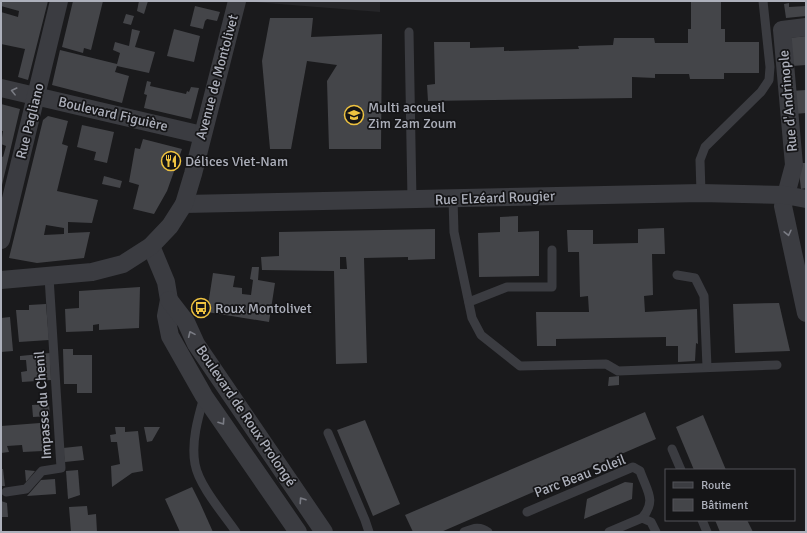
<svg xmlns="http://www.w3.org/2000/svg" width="807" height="533" viewBox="0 0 807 533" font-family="Signika,sans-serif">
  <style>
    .built { fill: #262629 }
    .building { fill: #444549; fill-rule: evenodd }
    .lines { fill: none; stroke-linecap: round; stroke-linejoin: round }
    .lane { stroke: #3b3c41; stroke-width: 9 }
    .street { stroke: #3b3c41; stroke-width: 18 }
    .oneway { stroke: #7a7c84 }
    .labels { text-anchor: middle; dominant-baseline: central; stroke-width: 3.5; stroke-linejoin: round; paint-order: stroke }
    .street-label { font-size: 14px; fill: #adb0bb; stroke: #151517 }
    .poi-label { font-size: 14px; fill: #adb0bb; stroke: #151517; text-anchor: start }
  </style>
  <rect width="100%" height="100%" fill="#1a1a1c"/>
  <!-- built -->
  <path class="built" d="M254 1H380V12L253 2Z"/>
  <!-- building -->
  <g class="building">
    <path d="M1 1H48L28 80 18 77 25 49 1 44V12L18 17 19 11 1 6Z"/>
    <path d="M73 1H103L91 50 84 48 83 53 62 47Z"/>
    <path d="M139 1H148L144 14 137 11Z"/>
    <path d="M691 1H721V29H725V42H759V73H724V79H690L689 74H655V78L632 77V98L428 101 427 85 435 84 434 42H470V48L504 47V51L579 49 578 46 613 45 614 38H654L655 43H688V29H691Z"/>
    <path d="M789 3V7L806 6V16L786 18 784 4Z"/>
    <path d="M195 6 220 12 217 21 207 19 205 21 203 29 190 26Z"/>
    <path d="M126 14 134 16 131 25 123 23Z"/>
    <path d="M270 18H313L311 37 382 34 381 149H329L327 81 337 65 307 61 291 149H270L262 61Z"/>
    <path d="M132 29 140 31 135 47 155 52 149 73 117 66 115 72 129 76 122 103 52 85 60 50 117 64 120 53 113 50 115 42 129 46Z"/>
    <path d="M174 29 200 36 194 62 167 56Z"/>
    <path d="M806 36V65L792 66 788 38Z"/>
    <path d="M147 81 151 82 150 86 186 94 187 91 189 92 191 87 199 88 191 119 144 108 147 95 144 94Z"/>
    <path d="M806 90V113L794 114 792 91Z"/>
    <path d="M1 104 20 109 2 185 1 156 3 157 6 146 1 144 3 131H1Z"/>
    <path d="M48 116 68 121 62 144 68 146 57 191 98 200 92 223 68 222V233L90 232 84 258 37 263 9 258 43 120ZM46 225 64 228V234L44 235Z"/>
    <path d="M82 125 114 132 107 163 94 160 96 152 77 147Z"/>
    <path d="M143 139 182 149 167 191 154 214 133 209 139 185 129 182 135 148 140 149Z"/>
    <path d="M798 163H806V188L801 189Z"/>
    <path d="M104 176 122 181 120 188 102 184Z"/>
    <path d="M518 216V232L539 231V276L479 277 478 233 500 232V217Z"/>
    <path d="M664 228 665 254H652L653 295 644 296 645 312 697 309 698 344 696 343 695 361 678 362V346H666V337L556 339V346H537L536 312H589L588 296 580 297 579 252H568L567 230H593V244L638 243V229Z"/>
    <path d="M435 229V259L408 260V257L364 258 367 363 336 364 334 271 262 270 261 257 279 256V232ZM340 257H346L347 269H340Z"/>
    <path d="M252 267H259L258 280 275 283 269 322 207 312 213 273 235 276 233 287 242 288V294L251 295 253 280 250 279Z"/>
    <path d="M140 287 139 328 99 330V324L93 325V331L66 332 65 309 79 308V291Z"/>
    <path d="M779 303 790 351 735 353 733 304Z"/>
    <path d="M46 304 49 340 19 342 16 310H29V305Z"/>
    <path d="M10 317 13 351 1 352V318Z"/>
    <path d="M63 349H73V355H92V393H77V384H64Z"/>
    <path d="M50 353 51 380 22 382 21 372 27 371 26 360H20V356Z"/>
    <path d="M619 376V385L608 386 609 377Z"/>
    <path d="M49 404 50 416 33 417 32 405Z"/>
    <path d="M645 412 656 439 441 532H413L405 515Z"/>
    <path d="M703 415 726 470H694L676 427Z"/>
    <path d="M365 420 400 504 373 516 337 430Z"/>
    <path d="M40 423 43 451 23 452 22 445 7 446 9 452 1 453V426Z"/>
    <path d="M115 427H125V432L138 431 143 471 132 473 112 487 111 466 120 464 117 442H111L110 435 116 434Z"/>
    <path d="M144 427H160L152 441 147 442Z"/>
    <path d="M82 446 84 460 65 462 63 448Z"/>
    <path d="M1 469H3L5 486H1Z"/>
    <path d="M25 470 35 471 26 482Z"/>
    <path d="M78 470 80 495 68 499 66 471Z"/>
    <path d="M55 479 56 494 27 496 41 480Z"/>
    <path d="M625 482 633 483 632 499 584 519 587 499Z"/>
    <path d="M192 487 200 503 213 532H180L165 499Z"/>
    <path d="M1 501 7 503 8 517H1Z"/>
    <path d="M87 506 88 515 96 514 97 532H71L69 507Z"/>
    <path d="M715 520H747L753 532H720Z"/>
  </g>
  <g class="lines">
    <!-- lane -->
    <g class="lane">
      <path d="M409 32 412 200"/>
      <path d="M701 193 700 160 705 147 761 92 769 80 770 67 763 1"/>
      <path d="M453 199 454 232 472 318 481 335 520 366 606 364 618 371 777 365"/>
      <path d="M677 275 695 278 704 296 707 367"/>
      <path d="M469 302 507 287H552V250"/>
      <path d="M204 397C198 418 191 442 195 464 199 486 223 513 236 532"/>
      <path d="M328 433 365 520 369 532"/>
      <path d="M672 449 681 470"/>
      <path d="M6 492 26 489 42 471 61 468 49 277"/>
      <path d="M527 512 633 467 640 471C647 491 657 501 642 518"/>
      <path d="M702 520 707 532"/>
      <path d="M464 532C474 528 480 526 488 532"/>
      <path d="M609 532 642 518 651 522 656 532"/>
    </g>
    <!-- street -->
    <g class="street">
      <path d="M806 27 782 30 794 165 783 206 806 313"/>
      <path d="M1 88 202 135"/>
      <path d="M184 204 701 193 785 195 806 199"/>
      <path d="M1 240 59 1"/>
      <path d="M151 246 166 282 169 300 166 316 170 336 204 396 298 532"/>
      <path d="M1 280 92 272 123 264 151 246 170 226 184 204 193 174 237 1"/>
      <path d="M169 300 186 322 196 344 324 532"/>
    </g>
  </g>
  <!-- one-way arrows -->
  <defs><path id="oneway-chevron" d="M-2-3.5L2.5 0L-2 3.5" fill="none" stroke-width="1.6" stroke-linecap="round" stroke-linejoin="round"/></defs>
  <g class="oneway">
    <use href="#oneway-chevron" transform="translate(14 91) rotate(-166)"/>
    <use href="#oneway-chevron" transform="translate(788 233) rotate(77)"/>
    <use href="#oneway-chevron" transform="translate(191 334) rotate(-114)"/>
    <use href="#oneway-chevron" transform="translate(222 422) rotate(56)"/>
    <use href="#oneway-chevron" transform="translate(302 500) rotate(-124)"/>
  </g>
  <!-- icons -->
  <defs>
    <symbol id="school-ring" viewBox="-11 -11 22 22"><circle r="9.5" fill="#151517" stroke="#efc340" stroke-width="1.5"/><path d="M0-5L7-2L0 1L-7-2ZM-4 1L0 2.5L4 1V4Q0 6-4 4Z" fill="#efc340"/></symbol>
    <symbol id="restaurant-ring" viewBox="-11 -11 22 22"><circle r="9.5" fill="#151517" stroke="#efc340" stroke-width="1.5"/><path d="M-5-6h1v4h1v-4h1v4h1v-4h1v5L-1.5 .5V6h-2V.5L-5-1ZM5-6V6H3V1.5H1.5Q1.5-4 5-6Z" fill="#efc340"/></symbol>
    <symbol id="bus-ring" viewBox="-11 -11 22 22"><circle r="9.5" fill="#151517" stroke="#efc340" stroke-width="1.5"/><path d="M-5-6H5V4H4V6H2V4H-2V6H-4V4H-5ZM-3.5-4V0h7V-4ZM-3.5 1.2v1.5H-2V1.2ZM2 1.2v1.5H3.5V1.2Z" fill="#efc340"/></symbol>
  </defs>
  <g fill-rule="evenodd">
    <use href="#school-ring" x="343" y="104" width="22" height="22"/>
    <use href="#restaurant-ring" x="160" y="150" width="22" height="22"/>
    <use href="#bus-ring" x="190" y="297" width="22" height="22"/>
  </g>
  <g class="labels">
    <!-- street labels -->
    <g class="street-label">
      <text transform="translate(217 77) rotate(-75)">Avenue de Montolivet</text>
      <text transform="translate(788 101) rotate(-95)">Rue d'Andrinople</text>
      <text transform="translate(113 114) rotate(13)">Boulevard Figuière</text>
      <text transform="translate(30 121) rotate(-76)">Rue Pagliano</text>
      <text transform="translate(495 198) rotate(-2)">Rue Elzéard Rougier</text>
      <text transform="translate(43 405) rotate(-94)">Impasse du Chenil</text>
      <text transform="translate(246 416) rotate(56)">Boulevard de Roux Prolongé</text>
      <text transform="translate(580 476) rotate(-21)">Parc Beau Soleil</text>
    </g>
    <!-- poi labels -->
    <g class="poi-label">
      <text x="368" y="107">Multi accueil<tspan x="368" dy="16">Zim Zam Zoum</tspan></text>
      <text x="185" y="161">Délices Viet-Nam</text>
      <text x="215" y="308">Roux Montolivet</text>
    </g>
  </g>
  <!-- border -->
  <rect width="807" height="533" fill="none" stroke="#adb0bb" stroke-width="4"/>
  <!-- legend -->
  <rect x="665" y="469" width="130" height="52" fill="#151517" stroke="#525359"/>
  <rect x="673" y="482" width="20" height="6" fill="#3b3c41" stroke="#525359"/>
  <text x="701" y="489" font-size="12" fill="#adb0bb">Route</text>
  <rect x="673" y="499" width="20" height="12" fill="#444549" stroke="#525359"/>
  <text x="701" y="509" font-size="12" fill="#adb0bb">Bâtiment</text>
</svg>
